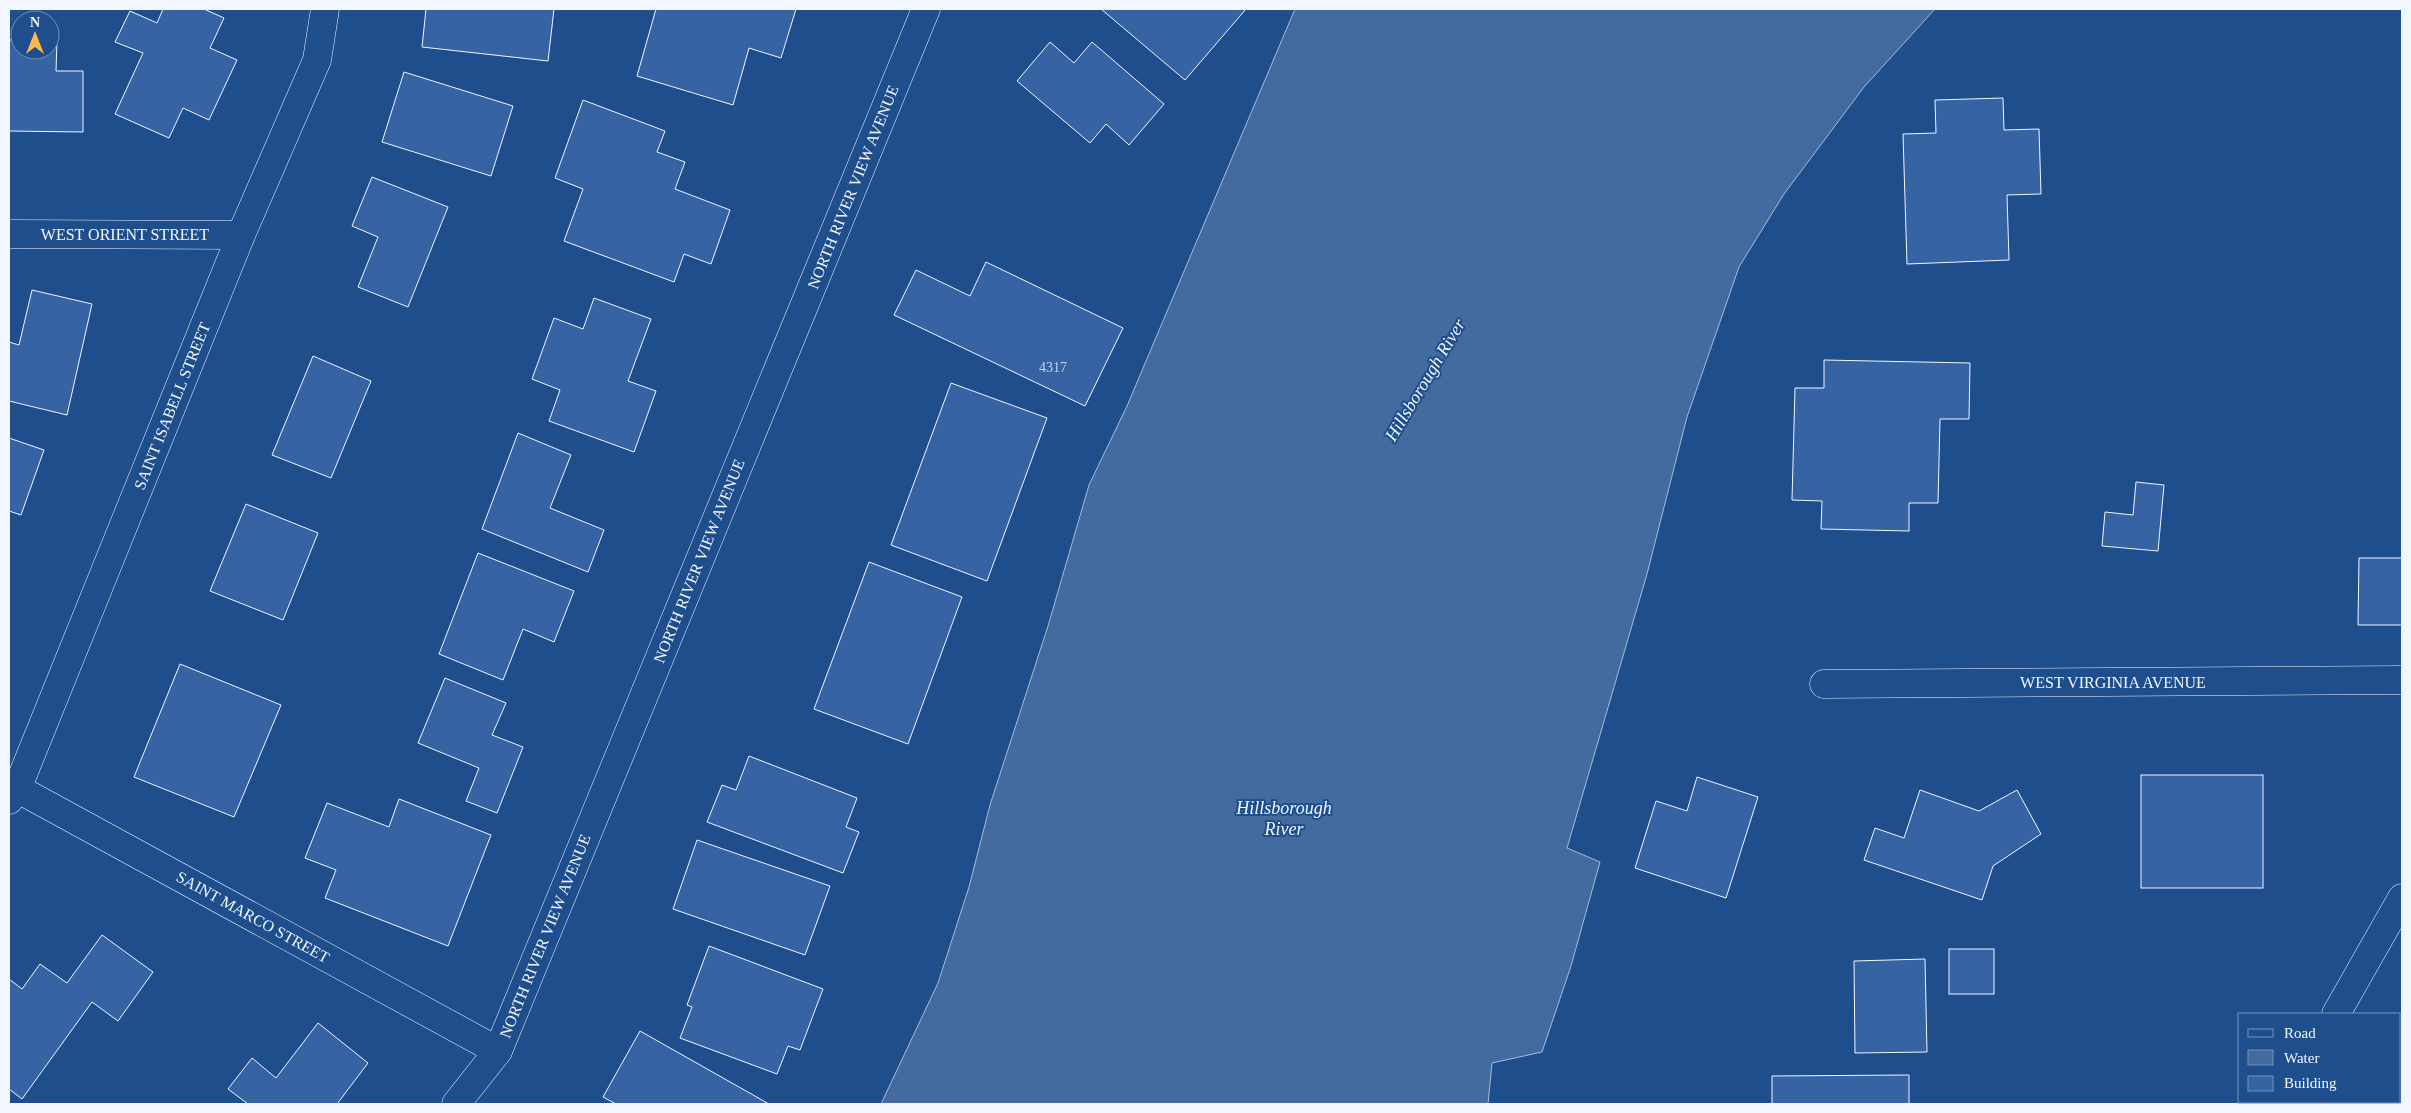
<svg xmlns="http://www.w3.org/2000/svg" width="2411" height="1113" viewBox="0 0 2411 1113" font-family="Georgia,serif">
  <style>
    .water { fill: #446ba0; stroke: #a8bbd7 }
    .building { fill: #3563a3; stroke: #f2f6ff }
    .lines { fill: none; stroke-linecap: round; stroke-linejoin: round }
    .minor-casing { stroke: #f2f6ff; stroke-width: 29 }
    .minor { stroke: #1f4e8c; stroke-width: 28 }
    .labels { text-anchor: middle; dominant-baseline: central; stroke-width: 4; stroke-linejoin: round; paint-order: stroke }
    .number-label { font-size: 14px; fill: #c3d1e8 }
    .street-label { font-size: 16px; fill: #f2f6ff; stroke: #1f4e8c }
    .water-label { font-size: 18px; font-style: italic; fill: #f2f6ff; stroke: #1f4e8c }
  </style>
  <rect width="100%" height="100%" fill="#1f4e8c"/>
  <!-- water -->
  <path class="water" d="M1295 9H1935L1864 87 1784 194 1739 267 1687 417 1647 574 1567 848 1600 862 1571 966 1542 1052 1492 1063 1488 1104H881L938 983 969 887 990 805 1048 626 1089 485 1127 406Z"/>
  <!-- building -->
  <g class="building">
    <path d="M163 9H204L224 18 210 48 237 60 209 120 183 108 169 138 115 114 143 53 115 42 130 11 157 23Z"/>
    <path d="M426 9H554L548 61 422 47Z"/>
    <path d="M656 9H796L781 58 749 48 733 105 637 76Z"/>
    <path d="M1101 9H1246L1185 80Z"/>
    <path d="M9 40H20V50H50V40H57L56 71H83V132L9 131Z"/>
    <path d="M1050 42 1074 63 1092 42 1164 104 1129 145 1106 124 1090 143 1017 81Z"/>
    <path d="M404 72 513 106 491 176 382 142Z"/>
    <path d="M2003 98 2004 130 2039 129 2041 194 2007 195 2009 260 1907 264 1903 134 1936 133 1935 100Z"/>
    <path d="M583 100 665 131 657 152 685 162 675 189 730 210 711 264 684 254 674 282 564 241 583 189 555 178Z"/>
    <path d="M372 177 448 207 408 307 358 287 378 237 352 226Z"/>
    <path d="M986 262 1123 328 1085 406 894 315 916 270 970 296Z"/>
    <path d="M32 290 92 304 67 415 9 401V342L19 345Z"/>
    <path d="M594 298 651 319 628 381 656 391 634 452 549 421 560 390 532 379 554 318 583 329Z"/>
    <path d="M313 356 371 381 331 478 272 455Z"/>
    <path d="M1824 360 1970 363 1969 419H1940L1938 503H1909V531L1821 529 1822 501 1792 500 1795 388H1824Z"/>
    <path d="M951 383 1047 418 987 581 891 545Z"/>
    <path d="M518 433 571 455 550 508 604 530 588 572 482 529Z"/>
    <path d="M9 438 44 450 21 515 9 511Z"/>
    <path d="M2136 482 2164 485 2158 551 2102 546 2105 512 2133 515Z"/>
    <path d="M246 504 318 533 283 620 210 591Z"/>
    <path d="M478 553 574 591 554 642 523 629 503 680 439 654Z"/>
    <path d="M2359 558H2402V625H2358Z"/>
    <path d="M869 562 962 597 908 744 814 709Z"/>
    <path d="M180 664 281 705 234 817 134 777Z"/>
    <path d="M445 678 506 703 492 735 523 747 497 813 466 801 479 768 418 743Z"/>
    <path d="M749 756 857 798 846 827 859 832 843 873 707 822 722 785 736 790Z"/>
    <rect x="2141" y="775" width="122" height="113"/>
    <path d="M1697 777 1758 797 1726 898 1635 868 1656 801 1687 811Z"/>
    <path d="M1920 790 1979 811 2017 790 2041 834 1993 866 1982 900 1864 860 1875 828 1904 838Z"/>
    <path d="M399 799 491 835 448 946 325 898 336 870 305 858 327 803 389 827Z"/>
    <path d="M697 840 830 886 805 955 673 909Z"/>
    <path d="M102 935 153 972 118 1021 92 1002 22 1099 9 1089V979L22 989 40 964 67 983Z"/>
    <path d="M709 946 823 989 800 1050 788 1046 777 1074 680 1038 692 1007 687 1005Z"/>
    <rect x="1949" y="949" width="45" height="45"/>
    <path d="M1925 959 1927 1052 1855 1053 1854 961Z"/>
    <path d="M318 1023 368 1063 337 1104H248L228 1089 252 1058 276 1078Z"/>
    <path d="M640 1031 769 1104H616L603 1097Z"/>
    <path d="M1909 1075V1104H1772V1076Z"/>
  </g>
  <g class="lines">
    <defs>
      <g id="minor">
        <path d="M9 234 241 235"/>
        <path d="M1824 684 2402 680"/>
        <path d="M9 784 498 1051"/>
        <path d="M9 800 17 789 241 235 317 60 325 9"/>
        <path d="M2336 1014 2402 898"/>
        <path d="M456 1104 498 1051 926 9"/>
        <path d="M2284 1104 2286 1102"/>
      </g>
    </defs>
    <!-- minor casing -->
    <use href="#minor" class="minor-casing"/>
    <!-- minor -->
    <use href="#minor" class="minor"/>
  </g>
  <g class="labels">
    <!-- number labels -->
    <g class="number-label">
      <text x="1053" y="367">4317</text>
    </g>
    <!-- street labels -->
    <g class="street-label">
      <text transform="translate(853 187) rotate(-68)">NORTH RIVER VIEW AVENUE</text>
      <text x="125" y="234">WEST ORIENT STREET</text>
      <text transform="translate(172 406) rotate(-68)">SAINT ISABELL STREET</text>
      <text transform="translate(699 561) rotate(-68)">NORTH RIVER VIEW AVENUE</text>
      <text x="2113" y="682">WEST VIRGINIA AVENUE</text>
      <text transform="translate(253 917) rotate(29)">SAINT MARCO STREET</text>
      <text transform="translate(545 936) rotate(-68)">NORTH RIVER VIEW AVENUE</text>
    </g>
    <!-- water labels -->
    <g class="water-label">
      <text transform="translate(1425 380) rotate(-59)">Hillsborough River</text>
      <text x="1284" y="808">Hillsborough<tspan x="1284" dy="21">River</tspan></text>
    </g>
  </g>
  <!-- border -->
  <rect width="2411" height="1113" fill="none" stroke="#f2f6ff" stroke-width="20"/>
  <!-- legend -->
  <rect x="2238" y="1013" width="162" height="90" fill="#1f4e8c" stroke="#7391ba"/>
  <rect x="2248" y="1029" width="25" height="8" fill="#1f4e8c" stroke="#7391ba"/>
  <text x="2284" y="1038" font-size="15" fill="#f2f6ff">Road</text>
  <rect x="2248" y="1050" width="25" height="15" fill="#446ba0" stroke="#7391ba"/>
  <text x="2284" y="1063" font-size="15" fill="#f2f6ff">Water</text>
  <rect x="2248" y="1076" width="25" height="15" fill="#3563a3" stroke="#7391ba"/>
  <text x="2284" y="1088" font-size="15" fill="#f2f6ff">Building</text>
  <!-- north arrow -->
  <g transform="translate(35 35)"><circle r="24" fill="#1f4e8c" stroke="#7391ba"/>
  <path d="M0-4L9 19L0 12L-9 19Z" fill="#ffb74d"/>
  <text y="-8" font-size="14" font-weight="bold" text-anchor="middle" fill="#f2f6ff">N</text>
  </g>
</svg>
